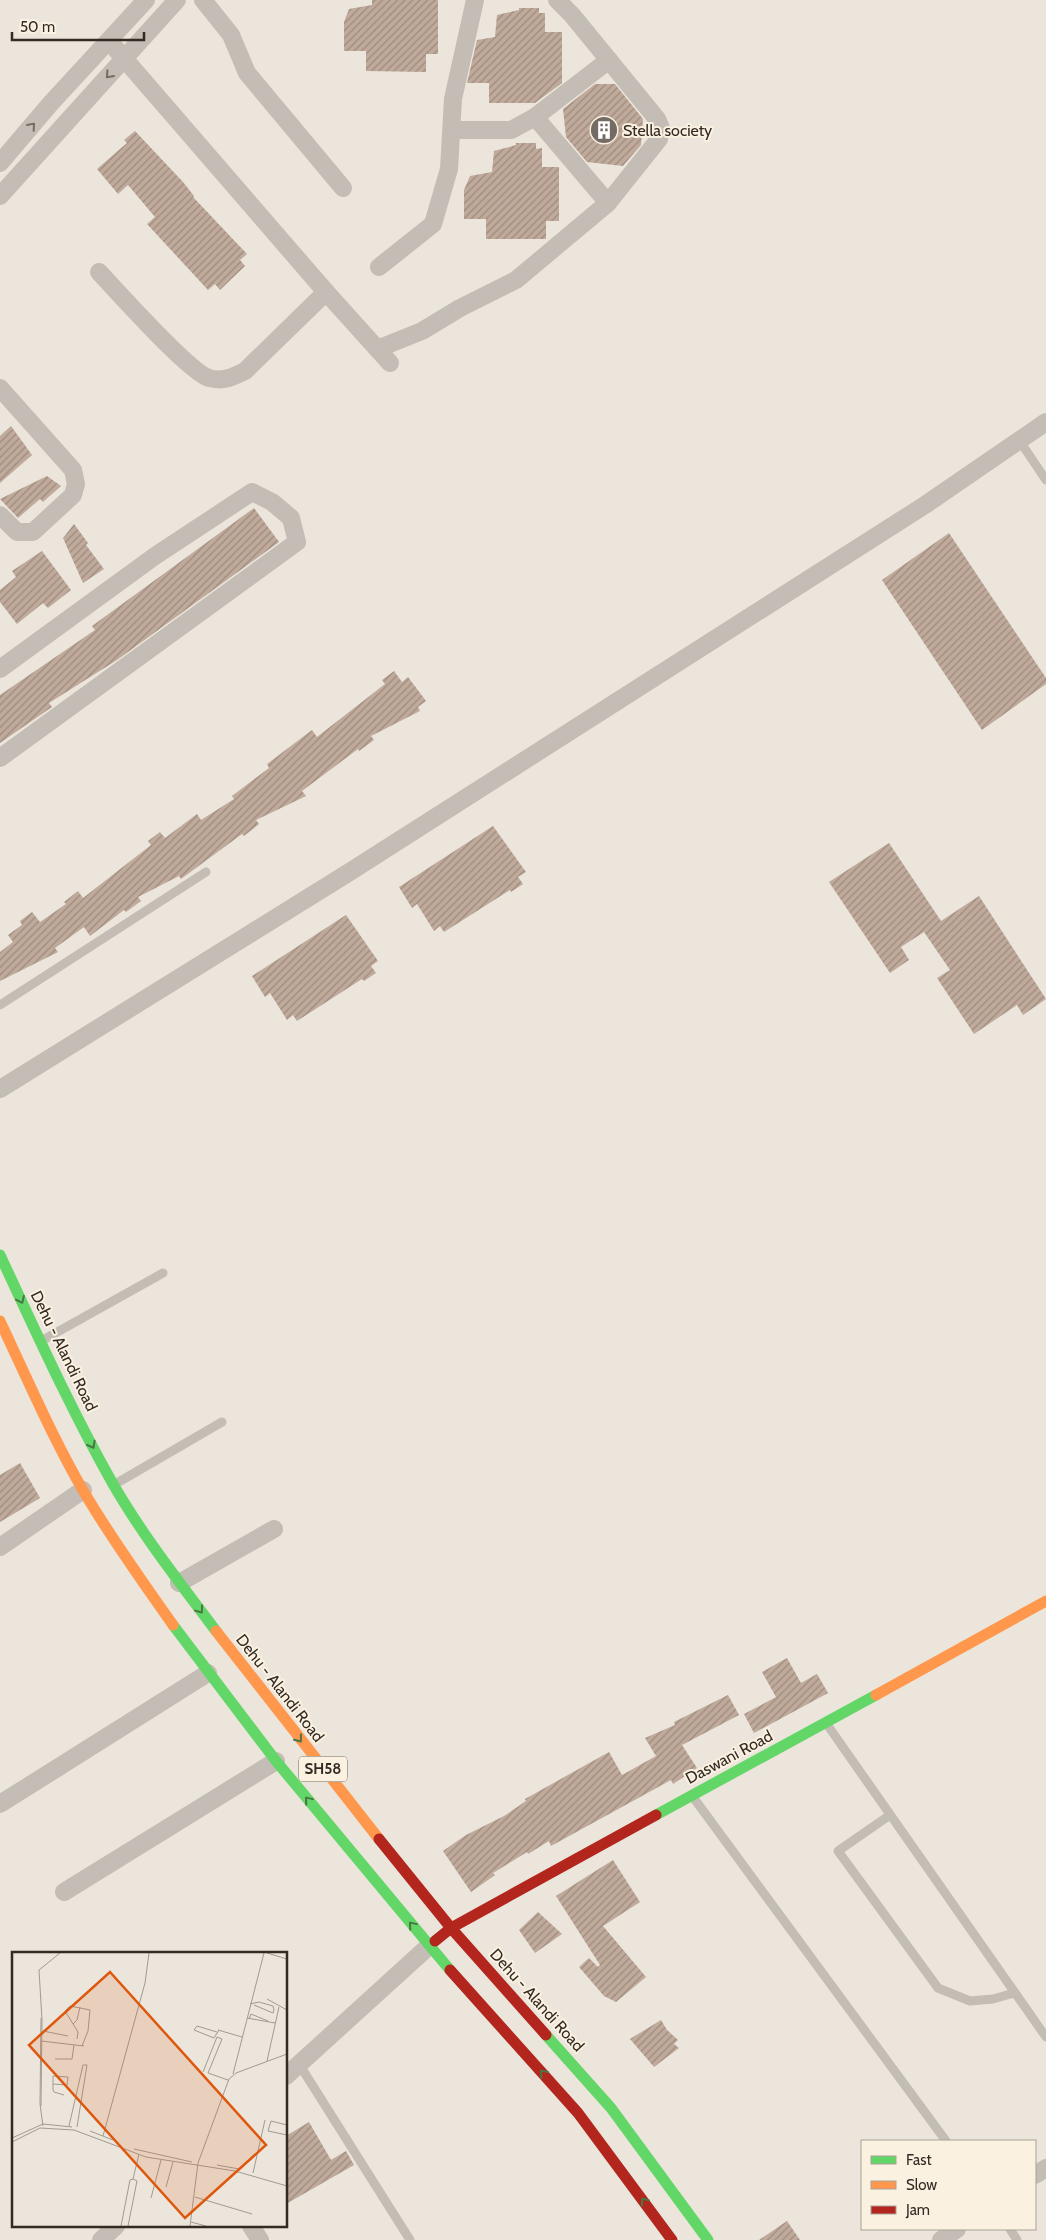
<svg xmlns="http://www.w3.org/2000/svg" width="1046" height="2240" viewBox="0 0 1046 2240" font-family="Cabin,sans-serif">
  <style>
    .building { fill: url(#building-hatch) }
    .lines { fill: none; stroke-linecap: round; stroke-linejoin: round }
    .lane { stroke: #c3bdb5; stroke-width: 9 }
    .street { stroke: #c3bdb5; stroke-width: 18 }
    .fast { stroke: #63d668; stroke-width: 11 }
    .slow { stroke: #ff974d; stroke-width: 11 }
    .jam { stroke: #b3261e; stroke-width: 11 }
    .oneway { stroke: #746c65 }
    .oneway2 { stroke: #497743 }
    .labels { text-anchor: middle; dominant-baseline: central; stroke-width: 4; stroke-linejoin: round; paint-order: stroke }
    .shield { fill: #faf1e0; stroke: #6f665c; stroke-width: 1 }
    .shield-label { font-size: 15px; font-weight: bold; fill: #332a24 }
    .poi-label { font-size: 16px; fill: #332a24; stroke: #faf1e0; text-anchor: start }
    .street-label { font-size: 16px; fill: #332a24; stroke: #faf1e0 }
    .inset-road { fill: none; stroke: #a19a92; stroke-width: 1 }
    .view { fill: #df570d; fill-opacity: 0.15; stroke: #df570d; stroke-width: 2.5 }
    .inset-edge { fill: none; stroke: #332a24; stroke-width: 2.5 }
  </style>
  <defs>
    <pattern id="building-hatch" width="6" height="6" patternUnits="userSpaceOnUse" patternTransform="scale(1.25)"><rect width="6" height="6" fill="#c0aa9b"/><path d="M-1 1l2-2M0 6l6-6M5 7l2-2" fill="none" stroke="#9d8b7e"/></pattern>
  </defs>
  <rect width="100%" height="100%" fill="#ebe5db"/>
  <!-- building -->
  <g class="building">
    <path d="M372 0H438V54H426V72L366 71V51H344V22L349 9 372 5Z"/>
    <path d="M519 8H539V13H545V32H562V83L535 103H489V83H467L477 40 495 37 497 15 519 10Z"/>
    <path d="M595 84H615L643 119 641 145 623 166 587 162 566 137 563 109Z"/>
    <path d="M135 131 183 182 194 196 193 197 247 254 240 260 245 266 220 290 215 284 208 290 147 224 155 217 128 185 118 194 97 169 127 143 124 140Z"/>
    <path d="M516 143H536V149L542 148V167H559V221H546V239H486V219H464V190L470 176 492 172 494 151 516 145Z"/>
    <path d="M11 426 32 455 0 483V436Z"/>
    <path d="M47 476 61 486 43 502 40 499 18 518 0 499Z"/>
    <path d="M254 508 279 542 117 660 49 703 52 707 0 743V695L95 630 92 626Z"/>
    <path d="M74 524 88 543 86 545 104 569 83 583 63 538Z"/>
    <path d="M949 533 1046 678V684L982 730 882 580Z"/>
    <path d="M42 551 71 590 48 608 43 603 17 624 0 602V590L16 577 12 571Z"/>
    <path d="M394 671 402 682 408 677 426 701 418 707 420 711 371 736 374 740 359 751 358 749 302 791 306 796 256 820 259 824 244 836 242 834 181 879 179 876 138 897 141 901 126 912 124 910 90 936 84 927 55 948 58 952 0 981V952L13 942 8 935 22 925 20 921 32 912 40 922 66 904 64 902 78 891 83 898 151 845 148 841 160 832 165 838 197 814 201 820 234 799 232 796 269 768 267 764 312 730 317 737 385 684 382 680Z"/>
    <path d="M493 826 526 872 518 877 523 884 511 892 510 890 444 932 440 926 434 931 417 904 412 908 399 887Z"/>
    <path d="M889 843 941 921 979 896 1046 999 1023 1015 1017 1005 974 1034 937 978 950 970 924 932 901 947 909 960 890 973 829 882Z"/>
    <path d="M346 915 378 961 371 966 376 973 364 981 362 979 297 1021 293 1015 287 1020 270 993 265 997 252 976Z"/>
    <path d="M20 1463 40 1498 0 1522V1475Z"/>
    <path d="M787 1658 801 1683 817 1674 828 1693 754 1733 744 1714 776 1697 762 1672Z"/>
    <path d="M728 1695 739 1715 682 1745 697 1768 673 1784 671 1780 551 1846 549 1841 528 1854 527 1852 493 1873 495 1875 471 1892 443 1851 466 1835 504 1816 526 1801 525 1799 609 1752 622 1775 656 1756 645 1738 675 1725 674 1722Z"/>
    <path d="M613 1860 640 1902 603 1926 646 1977 616 2002 604 1996 579 1967 589 1958 598 1967 600 1965 556 1896Z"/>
    <path d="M538 1912 562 1934 535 1953 519 1930Z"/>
    <path d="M661 2020 667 2030 678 2040 674 2044 679 2048 654 2067 630 2039Z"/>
    <path d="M309 2122 331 2160 346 2151 354 2165 286 2204V2136Z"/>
    <path d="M787 2221 800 2240H759Z"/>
  </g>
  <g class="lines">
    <!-- lane -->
    <g class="lane">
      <path d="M1019 440 1046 480"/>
      <path d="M0 1005 206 872"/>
      <path d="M43 1340 163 1273"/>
      <path d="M117 1483 222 1422"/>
      <path d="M826 1723 1046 2037"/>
      <path d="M693 1797 946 2141"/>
      <path d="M890 1815 838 1851 938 1988 970 2001 993 1999 1014 1993"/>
      <path d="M299 2064 410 2240"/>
      <path d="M1010 2229 1017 2240"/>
    </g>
    <!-- street -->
    <g class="street">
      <path d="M203 0 231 35 247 73 343 188"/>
      <path d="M109 41 326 292 390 363"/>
      <path d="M535 117 608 203"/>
      <path d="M452 130H511L535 117 609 60"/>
      <path d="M0 163 51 103 146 0"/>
      <path d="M0 196 177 0"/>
      <path d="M379 267 433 224 449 169 453 99 475 0"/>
      <path d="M99 272C117 291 189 372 209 378 223 382 233 377 245 371L326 292"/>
      <path d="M377 349 422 331 460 308 516 280 608 203 659 139 661 128 657 119 572 15 557 0"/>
      <path d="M0 388 73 470 76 484 73 495 33 532H17L0 515"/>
      <path d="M0 669 155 556 252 492 272 502 291 518 297 542 0 758"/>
      <path d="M0 1089 348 873 925 505 1046 422"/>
      <path d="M0 1547 83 1490"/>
      <path d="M179 1583 274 1529"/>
      <path d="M0 1804 208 1673"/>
      <path d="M64 1892 276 1761"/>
      <path d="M286 2076 429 1946"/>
      <path d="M1035 2175 1046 2168"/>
      <path d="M251 2226 260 2240"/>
      <path d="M101 2240 116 2226"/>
      <path d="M941 2240 957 2229"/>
    </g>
    <!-- fast -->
    <g class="fast">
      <path d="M0 1255C36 1332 71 1410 113 1484 143 1536 180 1583 216 1631"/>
      <path d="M173 1625 276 1761 450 1970"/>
      <path d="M656 1815 876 1695"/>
      <path d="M546 2035 611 2108 708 2240"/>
    </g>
    <!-- slow -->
    <g class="slow">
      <path d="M0 1321C27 1378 52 1437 84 1492 111 1538 142 1581 173 1625"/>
      <path d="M216 1631 379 1839"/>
      <path d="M876 1695 1046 1601"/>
    </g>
    <!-- jam -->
    <g class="jam">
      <path d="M379 1839 451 1928 546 2035"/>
      <path d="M435 1941 451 1928 656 1815"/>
      <path d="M450 1970 578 2113 672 2240"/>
    </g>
  </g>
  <!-- one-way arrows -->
  <defs><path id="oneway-chevron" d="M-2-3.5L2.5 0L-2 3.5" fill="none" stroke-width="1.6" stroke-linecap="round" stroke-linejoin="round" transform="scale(1.25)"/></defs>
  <g class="oneway">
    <use href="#oneway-chevron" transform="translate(109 75) rotate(132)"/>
    <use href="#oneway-chevron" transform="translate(32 126) rotate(-49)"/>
  </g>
  <g class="oneway2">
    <use href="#oneway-chevron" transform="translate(21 1300) rotate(65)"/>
    <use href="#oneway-chevron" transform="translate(92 1445) rotate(61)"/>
    <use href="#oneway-chevron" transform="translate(200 1610) rotate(53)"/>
    <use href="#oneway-chevron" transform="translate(299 1739) rotate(52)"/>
    <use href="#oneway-chevron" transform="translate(308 1800) rotate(-130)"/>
    <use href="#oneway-chevron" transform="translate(412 1925) rotate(-130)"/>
    <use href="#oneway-chevron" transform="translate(543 2073) rotate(-131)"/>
    <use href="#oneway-chevron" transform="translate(644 2201) rotate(-127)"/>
  </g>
  <!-- icons -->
  <defs>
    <symbol id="building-disc" viewBox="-11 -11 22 22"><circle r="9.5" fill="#736b64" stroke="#faf1e0"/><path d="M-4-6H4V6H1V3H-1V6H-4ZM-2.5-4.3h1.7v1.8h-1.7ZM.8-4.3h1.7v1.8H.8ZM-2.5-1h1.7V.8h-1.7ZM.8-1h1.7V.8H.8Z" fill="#fff"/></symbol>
  </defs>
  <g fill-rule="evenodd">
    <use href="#building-disc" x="588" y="114" width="32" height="32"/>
  </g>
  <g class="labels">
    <!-- shield labels -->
    <rect class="shield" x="299" y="1756.5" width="48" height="25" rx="4"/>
    <g class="shield-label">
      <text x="323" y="1769">SH58</text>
    </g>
    <!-- poi labels -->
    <g class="poi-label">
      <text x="623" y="130">Stella society</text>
    </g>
    <!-- street labels -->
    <g class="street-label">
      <text transform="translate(64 1351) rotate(64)">Dehu - Alandi Road</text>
      <text transform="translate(280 1688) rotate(52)">Dehu - Alandi Road</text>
      <text transform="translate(729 1757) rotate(-28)">Daswani Road</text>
      <text transform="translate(537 2000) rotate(48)">Dehu - Alandi Road</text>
    </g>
  </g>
  <!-- overview -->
  <g transform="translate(12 1952)">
    <rect width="275" height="275" fill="#ebe5db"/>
    <path class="inset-road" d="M255 1 275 7M255 47 275 58M238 52 247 50 261 54 262 58 261 61 242 53M29 66 28 152 31 174M235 66 263 71M237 67 239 62 256 69M61 72 65 68 68 55M206 78 230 85M31 79 56 84M205 80 185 74 182 78 202 86 207 78M65 87 66 80 53 59 58 54 78 58 76 79 70 94M29 89 72 94M43 107H60L62 93M255 109 267 55M191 120 205 85 210 87 196 121M196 121 216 128M221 122 252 1M41 132 55 133 56 125 41 124V138L42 140 52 143M29 154 30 68 27 18 48 1M57 174 71 113H75L65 175M78 179 101 188M256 179 259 169 275 173M256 179 275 183M91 184 133 31 137 1M0 186 31 172 60 175M0 190 28 176 62 178 134 205 223 219 275 234M122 197 180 210M205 213 227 217M241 221 253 168M154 235 161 210M183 245 240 262M139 246 149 208M179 270 194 274M109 274 118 228 121 227 127 202M116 274 125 229 121 227M178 274 186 211 217 127 224 121 275 102"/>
    <path class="view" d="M98 20 254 193 173 266 17 93Z"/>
    <rect width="275" height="275" class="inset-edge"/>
  </g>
  <!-- legend -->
  <rect x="861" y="2140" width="175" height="90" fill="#faf1e0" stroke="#aaa195"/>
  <rect x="871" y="2156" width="25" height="8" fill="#63d668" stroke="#aaa195"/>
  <text x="906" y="2165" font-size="15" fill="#332a24">Fast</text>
  <rect x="871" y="2181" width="25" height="8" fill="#ff974d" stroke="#aaa195"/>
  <text x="906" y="2190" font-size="15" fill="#332a24">Slow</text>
  <rect x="871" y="2206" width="25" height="8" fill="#b3261e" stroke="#aaa195"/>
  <text x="906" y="2215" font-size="15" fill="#332a24">Jam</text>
  <!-- scale -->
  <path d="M12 32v8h132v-8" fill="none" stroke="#332a24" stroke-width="2.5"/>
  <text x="20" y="32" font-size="15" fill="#332a24" stroke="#faf1e0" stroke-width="4" paint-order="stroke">50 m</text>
</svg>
